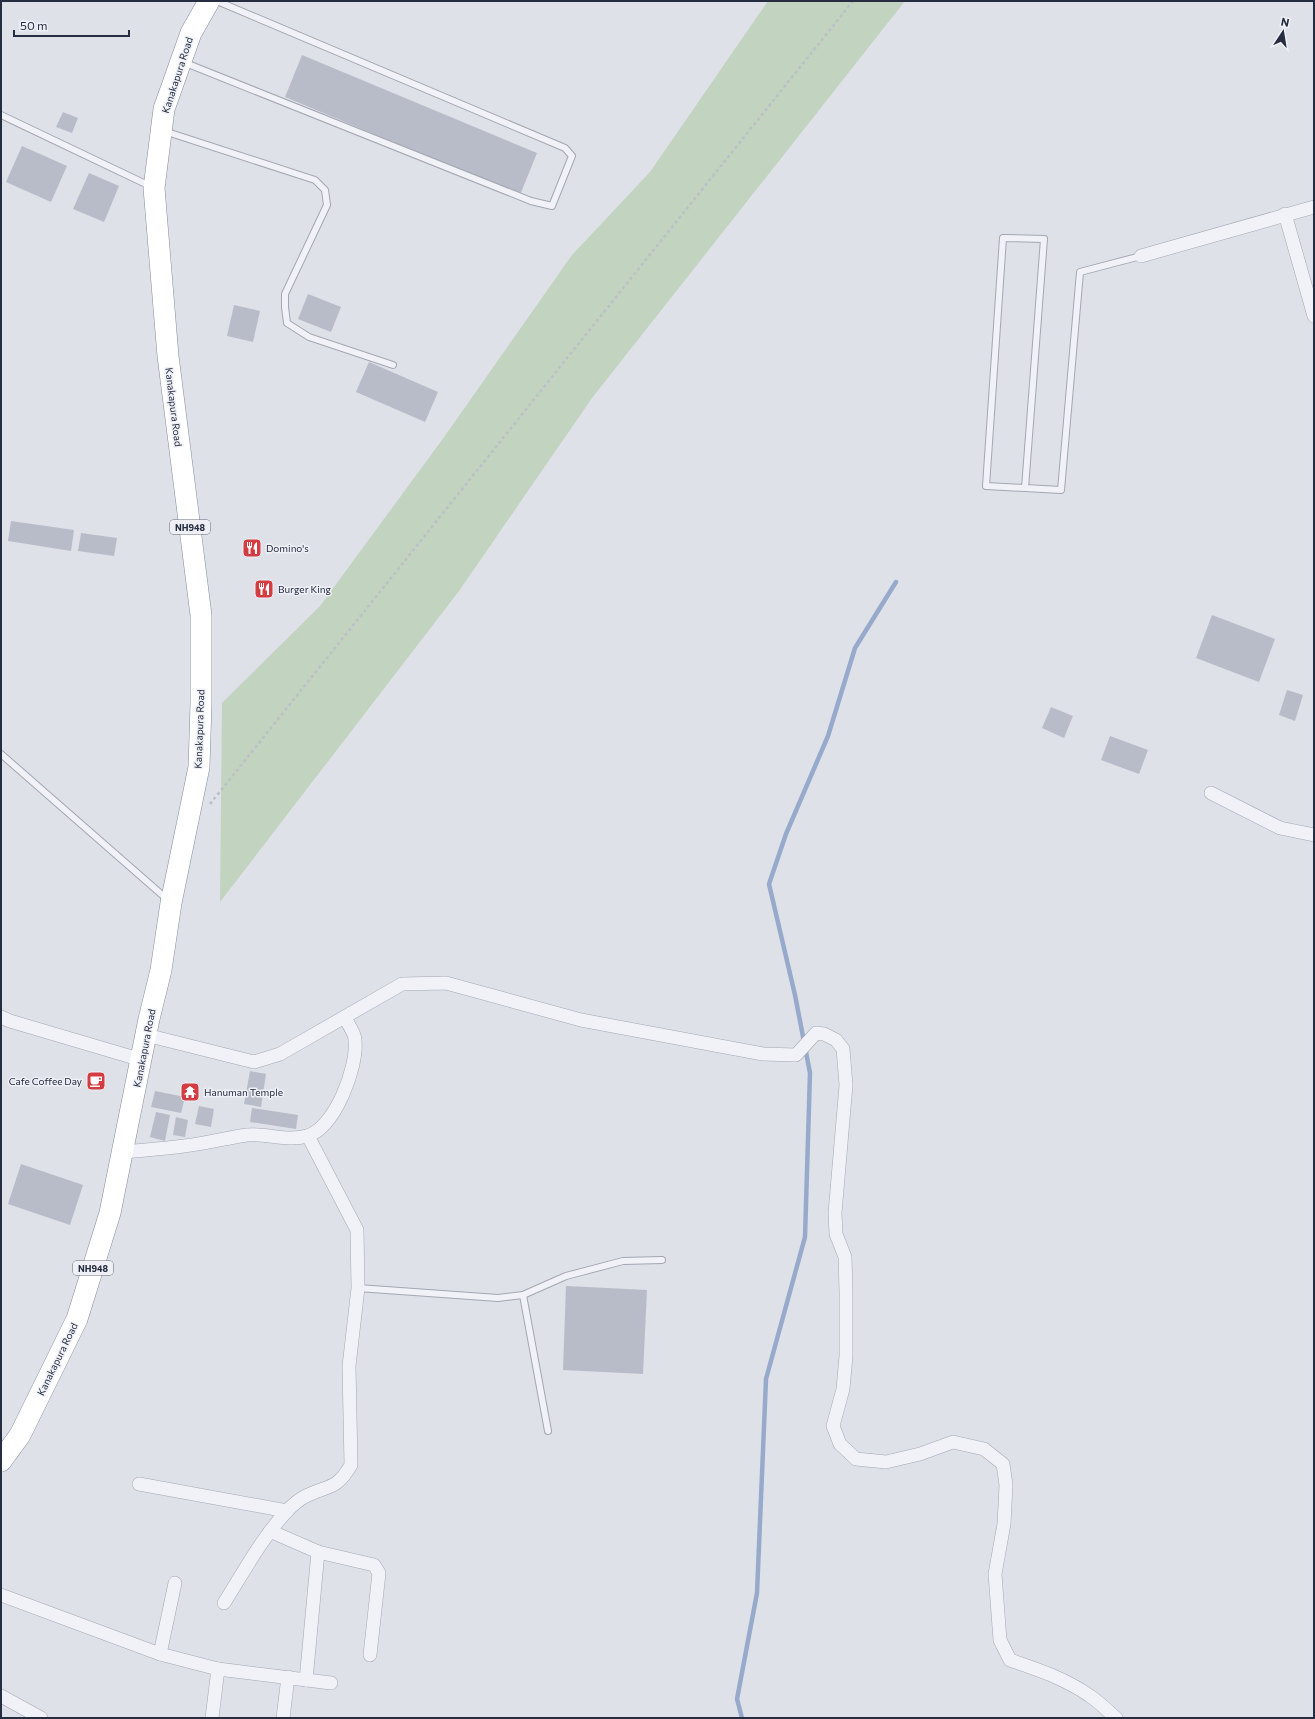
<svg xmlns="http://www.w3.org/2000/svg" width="1315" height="1719" viewBox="0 0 1315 1719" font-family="Commissioner,sans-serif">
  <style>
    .green { fill: #c2d3bf }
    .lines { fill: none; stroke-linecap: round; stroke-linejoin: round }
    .stream { stroke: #97aacb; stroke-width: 4.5 }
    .building { fill: #b8bcc9 }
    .service-casing { stroke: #a3a7b2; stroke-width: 8 }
    .minor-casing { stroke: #a3a7b2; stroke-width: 14 }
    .trunk-casing { stroke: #858ca0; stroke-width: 22 }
    .path { stroke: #bcbfc7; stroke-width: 2.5; stroke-dasharray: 3 3; stroke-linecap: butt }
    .service { stroke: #f1f2f7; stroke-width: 6 }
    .minor { stroke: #f1f2f7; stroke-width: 13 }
    .trunk { stroke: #fff; stroke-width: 21 }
    .labels { text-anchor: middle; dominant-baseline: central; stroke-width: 3; stroke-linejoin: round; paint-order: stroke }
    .shield { fill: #eef0f6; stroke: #626877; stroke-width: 1 }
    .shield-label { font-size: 9px; font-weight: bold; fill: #262d40 }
    .street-label { font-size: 10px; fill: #262d40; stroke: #eef0f6 }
    .poi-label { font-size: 10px; fill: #262d40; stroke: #eef0f6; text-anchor: start }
  </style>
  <rect width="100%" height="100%" fill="#dee1e8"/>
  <!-- green -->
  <path class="green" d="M768 1H905L592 398 459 591 220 902 222 703 320 606 442 440 572 255 650 172Z"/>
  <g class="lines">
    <!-- stream -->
    <path class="stream" d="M742 1718 737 1699 757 1593 766 1379 805 1237 810 1073 795 995 769 884 786 834 828 736 855 648 896 582"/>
  </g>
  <!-- building -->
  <g class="building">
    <path d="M302 55 537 153 520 195 285 97Z"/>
    <path d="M63 112 78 118 72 133 56 127Z"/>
    <path d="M22 146 67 166 51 202 6 182Z"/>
    <path d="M89 173 119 186 104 222 73 209Z"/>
    <path d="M308 294 341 307 331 332 298 319Z"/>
    <path d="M234 305 260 311 253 342 227 336Z"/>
    <path d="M369 362 438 392 425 422 356 392Z"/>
    <path d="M11 521 74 530 71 551 8 541Z"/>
    <path d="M81 533 117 538 114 556 78 551Z"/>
    <path d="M1212 615 1275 639 1259 682 1196 658Z"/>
    <path d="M1287 690 1303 695 1295 721 1279 715Z"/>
    <path d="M1051 707 1073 716 1064 738 1042 728Z"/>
    <path d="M1110 736 1148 750 1139 774 1101 760Z"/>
    <path d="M250 1071 266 1074 261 1107 244 1104Z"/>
    <path d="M155 1091 185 1097 181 1113 151 1107Z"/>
    <path d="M199 1106 214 1109 211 1127 195 1124Z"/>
    <path d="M252 1108 298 1115 296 1129 250 1122Z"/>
    <path d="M156 1112 170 1115 165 1141 150 1137Z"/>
    <path d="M176 1117 188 1120 185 1137 173 1135Z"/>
    <path d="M21 1164 83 1185 70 1225 8 1204Z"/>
    <path d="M566 1286 647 1290 643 1374 563 1370Z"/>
  </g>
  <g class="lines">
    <defs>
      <g id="service">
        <path d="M183 62 531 201 552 206 572 156 565 148 217 1"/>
        <path d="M1 115 150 186"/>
        <path d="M164 131 315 180 325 190 327 205 285 294V307L287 323 309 337 393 365"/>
        <path d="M1025 488 1044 239 1003 238 986 486 1061 490 1080 272 1141 256"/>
        <path d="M1 754 168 900"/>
        <path d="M358 1288 498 1298 523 1295 566 1276 623 1261 662 1260"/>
        <path d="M523 1295 548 1431"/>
      </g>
      <g id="minor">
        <path d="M1285 214 1314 316"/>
        <path d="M1141 256 1314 207"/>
        <path d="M1211 793 1280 828 1314 835"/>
        <path d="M1 1017 10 1021 142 1060"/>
        <path d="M146 1035 254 1062 280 1054 402 984 446 983 581 1020 763 1054 796 1055 816 1033 824 1034 836 1040 843 1049 846 1085 835 1213 836 1234 845 1257 846 1291V1356L843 1389 833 1426 840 1444 856 1459 886 1462 920 1454 953 1442 984 1449 1003 1464 1006 1485 1004 1524 995 1574 1000 1640 1010 1660C1037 1669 1066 1679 1090 1696 1099 1702 1108 1711 1116 1718"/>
        <path d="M123 1152C143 1150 163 1149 184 1146 205 1144 225 1138 247 1135 267 1133 287 1142 307 1136 335 1128 358 1067 355 1040 355 1033 348 1024 345 1018"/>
        <path d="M139 1484 287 1511"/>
        <path d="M270 1531 318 1552 374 1565 379 1573 370 1655"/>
        <path d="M1 1595 160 1654 218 1669 331 1683"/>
        <path d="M224 1603C243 1573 262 1538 286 1512 291 1506 301 1498 308 1495 330 1485 337 1489 351 1465L349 1366 358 1288 357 1230 308 1136"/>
        <path d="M160 1654 175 1583"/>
        <path d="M306 1680 318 1552"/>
        <path d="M1 1696 41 1718"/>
        <path d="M212 1718 218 1669"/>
        <path d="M283 1718 288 1677"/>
      </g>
      <path id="trunk" d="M1 1461 20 1435 77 1319 110 1213 149 1019 161 970 171 903 199 767 201 704V615L168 356 154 188 164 109 191 33 209 1"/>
    </defs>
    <!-- service casing -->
    <use href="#service" class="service-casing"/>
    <!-- minor casing -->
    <use href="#minor" class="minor-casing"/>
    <!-- trunk casing -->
    <use href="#trunk" class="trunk-casing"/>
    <!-- path -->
    <path class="path" d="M210 804 853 1"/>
    <!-- service -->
    <use href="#service" class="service"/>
    <!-- minor -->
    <use href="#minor" class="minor"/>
    <!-- trunk -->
    <use href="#trunk" class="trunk"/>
  </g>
  <!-- icons -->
  <defs>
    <symbol id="restaurant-square" viewBox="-11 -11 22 22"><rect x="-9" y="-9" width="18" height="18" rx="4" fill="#d53c41" stroke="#eef0f6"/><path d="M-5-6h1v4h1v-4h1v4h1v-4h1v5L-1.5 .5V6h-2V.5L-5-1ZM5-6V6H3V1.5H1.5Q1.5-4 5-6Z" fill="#fff"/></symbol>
    <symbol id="cafe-square" viewBox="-11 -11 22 22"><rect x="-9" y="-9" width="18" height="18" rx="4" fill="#d53c41" stroke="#eef0f6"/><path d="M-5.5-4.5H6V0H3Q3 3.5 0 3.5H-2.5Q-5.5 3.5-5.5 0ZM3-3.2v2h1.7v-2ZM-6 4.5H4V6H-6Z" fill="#fff"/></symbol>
    <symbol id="temple-square" viewBox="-11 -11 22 22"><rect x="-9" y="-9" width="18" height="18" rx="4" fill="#d53c41" stroke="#eef0f6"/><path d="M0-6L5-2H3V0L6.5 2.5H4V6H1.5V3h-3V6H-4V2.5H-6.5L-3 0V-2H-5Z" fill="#fff"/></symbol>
  </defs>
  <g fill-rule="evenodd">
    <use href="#restaurant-square" x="241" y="537" width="22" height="22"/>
    <use href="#restaurant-square" x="253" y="578" width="22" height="22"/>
    <use href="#cafe-square" x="85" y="1070" width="22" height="22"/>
    <use href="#temple-square" x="179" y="1081" width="22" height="22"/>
  </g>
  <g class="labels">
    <!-- shield labels -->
    <g class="shield">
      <rect x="170" y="520" width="40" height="14" rx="3"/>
      <rect x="73" y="1261" width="40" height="14" rx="3"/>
    </g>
    <g class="shield-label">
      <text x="190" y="527">NH948</text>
      <text x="93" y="1268">NH948</text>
    </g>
    <!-- street labels -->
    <g class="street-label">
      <text transform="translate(177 75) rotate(-72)">Kanakapura Road</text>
      <text transform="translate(174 407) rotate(83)">Kanakapura Road</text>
      <text transform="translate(199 729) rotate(-88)">Kanakapura Road</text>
      <text transform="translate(144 1048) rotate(-79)">Kanakapura Road</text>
      <text transform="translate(57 1359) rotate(-64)">Kanakapura Road</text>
    </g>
    <!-- poi labels -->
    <g class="poi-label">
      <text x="266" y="548">Domino's</text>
      <text x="278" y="589">Burger King</text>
      <text x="82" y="1081" text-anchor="end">Cafe Coffee Day</text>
      <text x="204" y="1092">Hanuman Temple</text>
    </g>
  </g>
  <!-- border -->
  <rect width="1315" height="1719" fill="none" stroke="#262d40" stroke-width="4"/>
  <!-- north arrow -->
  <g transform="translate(1283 32) rotate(12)" stroke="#eef0f6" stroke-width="3" paint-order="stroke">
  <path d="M0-3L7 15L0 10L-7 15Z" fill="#262d40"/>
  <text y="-6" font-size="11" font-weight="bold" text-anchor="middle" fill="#262d40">N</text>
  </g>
  <!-- scale -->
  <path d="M14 30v6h115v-6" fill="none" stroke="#262d40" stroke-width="2"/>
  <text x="20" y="30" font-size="12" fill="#262d40" stroke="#eef0f6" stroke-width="3" paint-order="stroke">50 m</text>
</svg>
